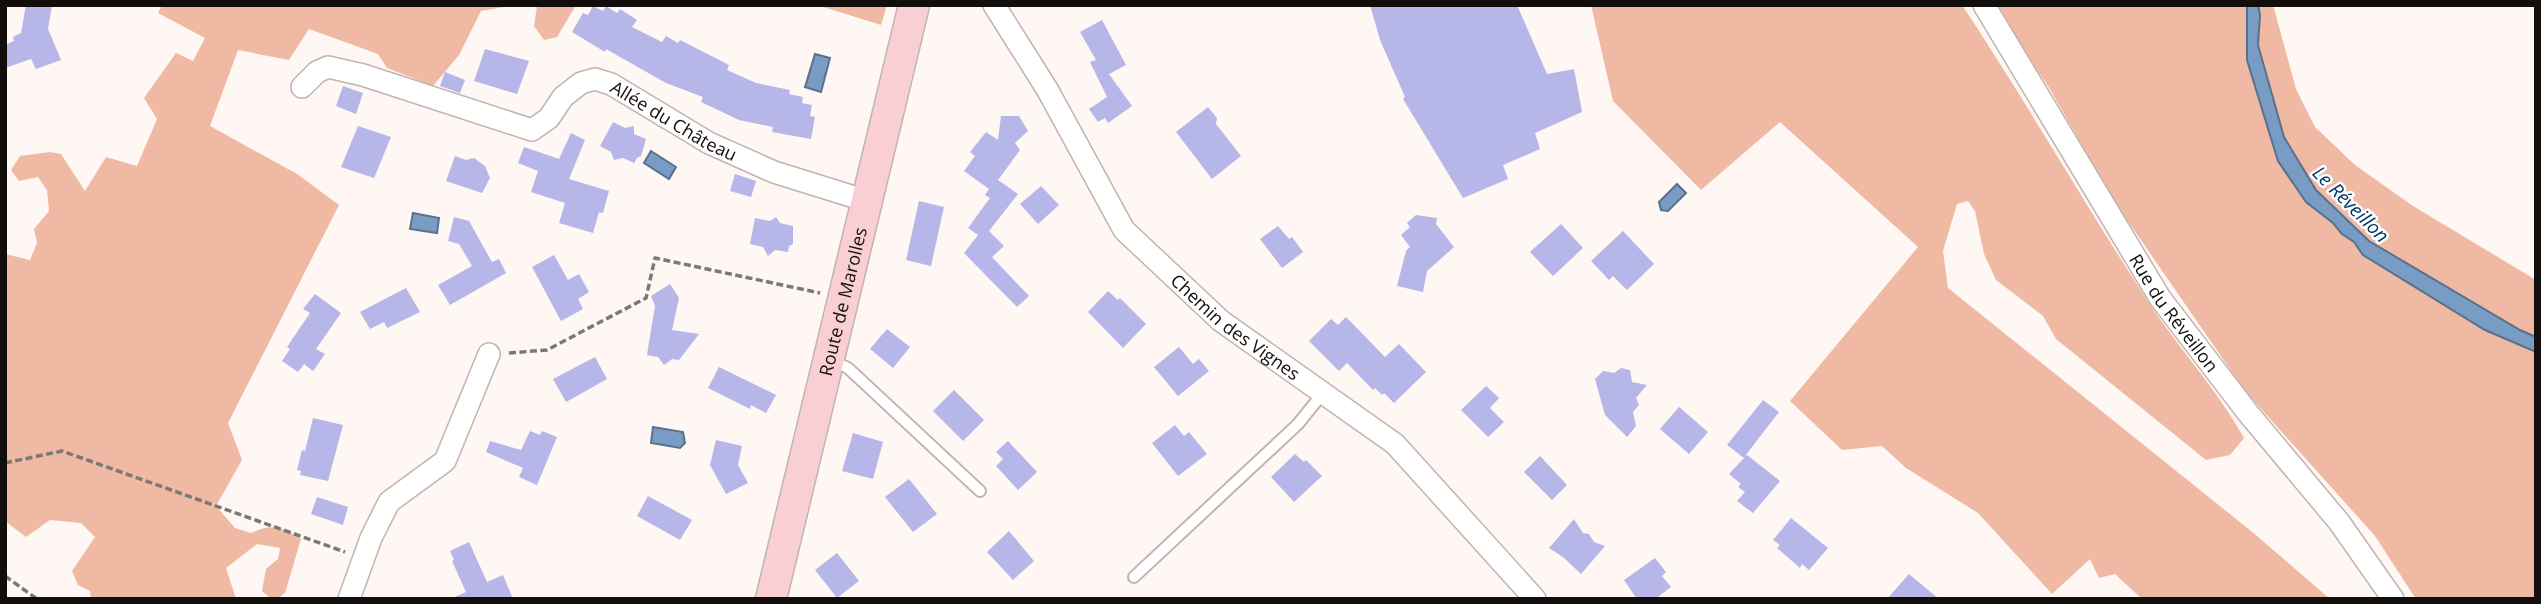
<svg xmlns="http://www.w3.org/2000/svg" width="2541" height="604" viewBox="0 0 2541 604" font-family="'Open Sans',sans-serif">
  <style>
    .green { fill: #efb9a4 }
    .water { fill: #789cc3; stroke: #59718c; stroke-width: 2 }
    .building { fill: #b7b6e8 }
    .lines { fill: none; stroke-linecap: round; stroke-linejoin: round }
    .lane-casing { stroke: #c0b4af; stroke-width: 14 }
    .street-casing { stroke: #c0b4af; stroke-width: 24 }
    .secondary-casing { stroke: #c0b4af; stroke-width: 33 }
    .path { stroke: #7d7876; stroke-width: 3.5; stroke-dasharray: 7 3.5; stroke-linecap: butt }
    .lane { stroke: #fff; stroke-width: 10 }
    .street { stroke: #fff; stroke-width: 21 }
    .secondary { stroke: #f9cfd4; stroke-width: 30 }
    .labels { text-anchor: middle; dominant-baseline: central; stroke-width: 5; stroke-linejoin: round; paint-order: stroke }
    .street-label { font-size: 18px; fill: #120e0c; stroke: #fff }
    .water-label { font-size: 19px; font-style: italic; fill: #01396b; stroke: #fff }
  </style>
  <rect width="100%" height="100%" fill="#fef7f4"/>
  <!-- green -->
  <g class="green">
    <path d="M162 5H516L481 11 459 55 433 86 387 68 378 54 309 29 289 60 238 50 210 126 297 174 339 205 228 423 242 460 216 506 235 528 251 533C273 523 281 527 301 539L285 593 277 599H271L262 591 266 569 278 559 280 548 257 544 226 568 236 599H91L90 591 78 585 72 571 95 537 81 523 50 520 26 537 5 521V254L30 260 37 243 34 229 49 211 47 190 38 177 19 181 11 170 20 156 50 152 61 154 85 191 106 157 137 166 157 119 144 98 176 53 193 61 205 38 158 13Z"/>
    <path d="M529 5H576L557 37 544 40 534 26 537 6Z"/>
    <path d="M817 5H887L881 25Z"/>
    <path d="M1591 5H1962C2027 103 2085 205 2149 303 2179 349 2217 389 2244 438L2230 455 2206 460 2056 339 2043 316 1996 280 1984 254 1975 211 1968 201 1957 204 1943 251 1948 288 2256 535 2330 599H2142L2115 574 2099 578 2090 559 2052 594 1978 513 1906 468 1882 446 1842 450 1790 401 1918 247 1780 122 1701 190 1613 101Z"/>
    <path d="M1993 5H2273L2296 89 2315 127 2355 165 2413 206 2536 280V599H2416L2375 536 2245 391 2116 204 2048 86Z"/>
  </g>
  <!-- water -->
  <g class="water">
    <path d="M2247 5H2258L2260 15 2258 45 2284 137 2316 190 2369 241 2520 330 2536 337V352L2485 330 2363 255 2354 242 2342 234 2333 223 2306 202 2278 161 2247 60Z"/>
    <path d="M815 54 830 58 821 92 805 87Z"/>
    <path d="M651 151 676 167 669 179 644 163Z"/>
    <path d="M1677 184 1686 193 1668 211 1661 210 1659 202Z"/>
    <path d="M413 213 439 218 437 233 410 229Z"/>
    <path d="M653 427 683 432 685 443 680 448 651 443Z"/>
  </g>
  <!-- building -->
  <g class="building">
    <path d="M26 5H52L48 29 61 60 36 69 31 59 5 68V45L14 41 13 37 21 33Z"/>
    <path d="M1370 5H1517L1547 74 1574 69 1582 112 1535 133 1540 149 1503 165 1508 179 1463 198 1403 99 1405 97 1380 40Z"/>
    <path d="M593 6 603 11 606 6 617 13 620 9 637 20 632 27 662 42 666 36 678 43 680 40 729 65 727 70 756 83 790 90 789 94 803 97 802 103 812 105 810 116 815 117 811 139 772 132 773 127 739 120 701 102 703 97 666 83 606 49 605 52 572 32 583 13 588 15Z"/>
    <path d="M1102 20 1126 65 1109 74 1132 106 1108 123 1105 118 1098 122 1089 109 1107 97 1090 62 1096 60 1080 32Z"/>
    <path d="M485 49 529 61 517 94 474 81Z"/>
    <path d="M445 72 465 80 460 93 440 86Z"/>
    <path d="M343 86 363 93 356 114 336 106Z"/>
    <path d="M1208 107 1217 118 1216 124 1241 156 1212 179 1176 132Z"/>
    <path d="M1001 116H1019L1028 131 1015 143 1020 150 998 180 1018 194 989 231 1004 246 992 257 1029 296 1017 307 964 253 978 235 968 228 990 198 985 195 989 189 964 171 975 156 970 152 986 132 998 140Z"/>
    <path d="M613 122 625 128 634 126V134L646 139 641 156 637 158 634 163 623 158 614 160 611 152 600 146Z"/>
    <path d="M358 126 391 137 374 178 341 167Z"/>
    <path d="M571 133 585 140 569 179 609 191 603 213 599 212 593 233 559 223 565 203 531 192 538 171 518 163 524 147 559 159Z"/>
    <path d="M455 156 466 160 474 158 485 166 490 178 482 193 446 181Z"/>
    <path d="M735 174 756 181 751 197 730 191Z"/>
    <path d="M1041 186 1059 205 1038 224 1020 204Z"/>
    <path d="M919 201 944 207 931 266 906 260Z"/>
    <path d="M1416 215 1437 218 1436 224 1454 247 1427 271 1423 292 1397 286 1406 251 1410 247 1401 235 1410 227 1407 223Z"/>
    <path d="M454 217 469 221 492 262 499 259 506 273 450 305 438 285 472 266 459 244 448 241Z"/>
    <path d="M776 217 780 223 793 226V244L789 246 788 252 775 250 768 256 763 247 750 244 755 218 770 221Z"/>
    <path d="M1561 224 1583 248 1553 276 1530 252Z"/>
    <path d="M1278 226 1289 239 1292 237 1303 252 1282 268 1260 239Z"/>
    <path d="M1623 231 1654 264 1627 290 1613 276 1609 280 1591 261Z"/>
    <path d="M554 255 568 280 579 274 589 292 578 299 583 309 561 321 532 267Z"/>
    <path d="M670 284 679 298 672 330 699 334 679 360 672 359 664 365 658 357 647 355 655 306 651 296Z"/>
    <path d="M406 288 420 312 387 328 384 322 370 329 360 312Z"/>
    <path d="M1108 291 1118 300 1120 298 1146 324 1123 348 1088 312Z"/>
    <path d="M315 294 341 313 316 349 325 354 313 371 304 364 298 372 282 361 290 349 287 347 310 313 303 309Z"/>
    <path d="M1346 317 1385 357 1399 344 1426 372 1394 403 1384 393 1382 395 1375 388 1373 390 1347 363 1339 371 1309 341 1331 319 1338 325Z"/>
    <path d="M887 329 910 347 893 368 870 349Z"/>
    <path d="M1179 347 1193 364 1199 359 1209 371 1178 396 1154 367Z"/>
    <path d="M595 357 607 379 566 402 553 379Z"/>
    <path d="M719 367 776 395 766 413 751 405 750 409 708 388Z"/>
    <path d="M1621 368 1630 370 1632 382 1647 385 1636 398 1639 405 1633 412 1636 426 1627 437 1605 415 1595 379 1603 371 1614 373Z"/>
    <path d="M1486 386 1499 398 1490 408 1504 422 1488 437 1461 410Z"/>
    <path d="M954 390 984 420 963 441 933 411Z"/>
    <path d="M1763 400 1779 412 1745 456 1747 455 1780 481 1753 513 1737 501 1745 492 1738 487 1741 484 1729 474 1744 458 1727 445Z"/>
    <path d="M1679 407 1708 432 1689 454 1660 429Z"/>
    <path d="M313 418 343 425 328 481 300 475 301 471 297 470 302 450 305 451Z"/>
    <path d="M1175 425 1184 436 1189 432 1207 454 1178 476 1152 443Z"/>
    <path d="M530 431 540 435 542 431 557 437 537 485 519 477 523 468 486 452 490 441 521 450Z"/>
    <path d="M853 433 883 442 873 479 842 471Z"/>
    <path d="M716 440 742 446 738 465 748 483 726 494 710 465Z"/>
    <path d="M1008 441 1037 472 1018 490 996 466 1003 459 996 452Z"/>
    <path d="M1295 454 1304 462 1306 460 1322 476 1294 502 1271 477Z"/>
    <path d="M1540 456 1567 485 1552 500 1524 472Z"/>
    <path d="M909 479 937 514 913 532 885 497Z"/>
    <path d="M648 496 692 520 680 540 637 516Z"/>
    <path d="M317 497 348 507 343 525 311 514Z"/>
    <path d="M1791 518 1828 548 1809 570 1802 564 1800 568 1777 548 1780 545 1773 540Z"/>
    <path d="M1574 519 1583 533 1589 534 1594 542 1605 546 1581 574 1563 557 1549 548Z"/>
    <path d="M1009 531 1034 561 1013 580 987 552Z"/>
    <path d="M469 542 487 582 503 575 513 599H450L466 592 452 561 454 560 450 551Z"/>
    <path d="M837 553 859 581 837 598 815 570Z"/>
    <path d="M1655 558 1666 572 1662 576 1671 587 1655 599H1637L1624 580Z"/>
    <path d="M1909 574 1939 599H1887Z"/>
  </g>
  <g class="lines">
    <defs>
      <g id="lane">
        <path d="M831 360 848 368 980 491"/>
        <path d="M1134 577 1298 424 1323 393"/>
      </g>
      <g id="street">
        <path id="s1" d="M994 5 1047 89 1124 230 1221 321 1395 444 1535 599"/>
        <path id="s2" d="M1984 5 2160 298 2248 413 2339 522 2393 599"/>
        <path id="s3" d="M302 87 317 72 328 67 363 75 532 130 549 118 563 97 581 83 595 79 611 84 709 143 774 172 867 201"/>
        <path d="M349 599 371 538 389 502 445 461 489 354"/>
      </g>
      <g id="secondary">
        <path id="s4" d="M771 599 914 5"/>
      </g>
    </defs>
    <!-- lane casing -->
    <use href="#lane" class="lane-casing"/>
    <!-- street casing -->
    <use href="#street" class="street-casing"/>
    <!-- secondary casing -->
    <use href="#secondary" class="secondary-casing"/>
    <!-- path -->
    <g class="path">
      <path d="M509 353 547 350 646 298 655 258 820 293"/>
      <path d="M5 463 62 451 345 552"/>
      <path d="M5 576 37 599"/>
    </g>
    <!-- lane -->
    <use href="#lane" class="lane"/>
    <!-- street -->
    <use href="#street" class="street"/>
    <!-- secondary -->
    <use href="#secondary" class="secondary"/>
  </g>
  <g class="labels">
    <!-- street labels -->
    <g class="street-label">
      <text stroke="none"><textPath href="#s3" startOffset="420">Allée du Château</textPath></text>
      <text stroke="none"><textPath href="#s4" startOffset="306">Route de Marolles</textPath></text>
      <text stroke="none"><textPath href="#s2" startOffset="362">Rue du Réveillon</textPath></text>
      <text stroke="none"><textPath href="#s1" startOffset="408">Chemin des Vignes</textPath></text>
    </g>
    <!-- water labels -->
    <g class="water-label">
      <text transform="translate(2351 204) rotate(45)">Le Réveillon</text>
    </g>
  </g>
  <!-- border -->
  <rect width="2541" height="604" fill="none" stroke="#120e0c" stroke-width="14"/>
</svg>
